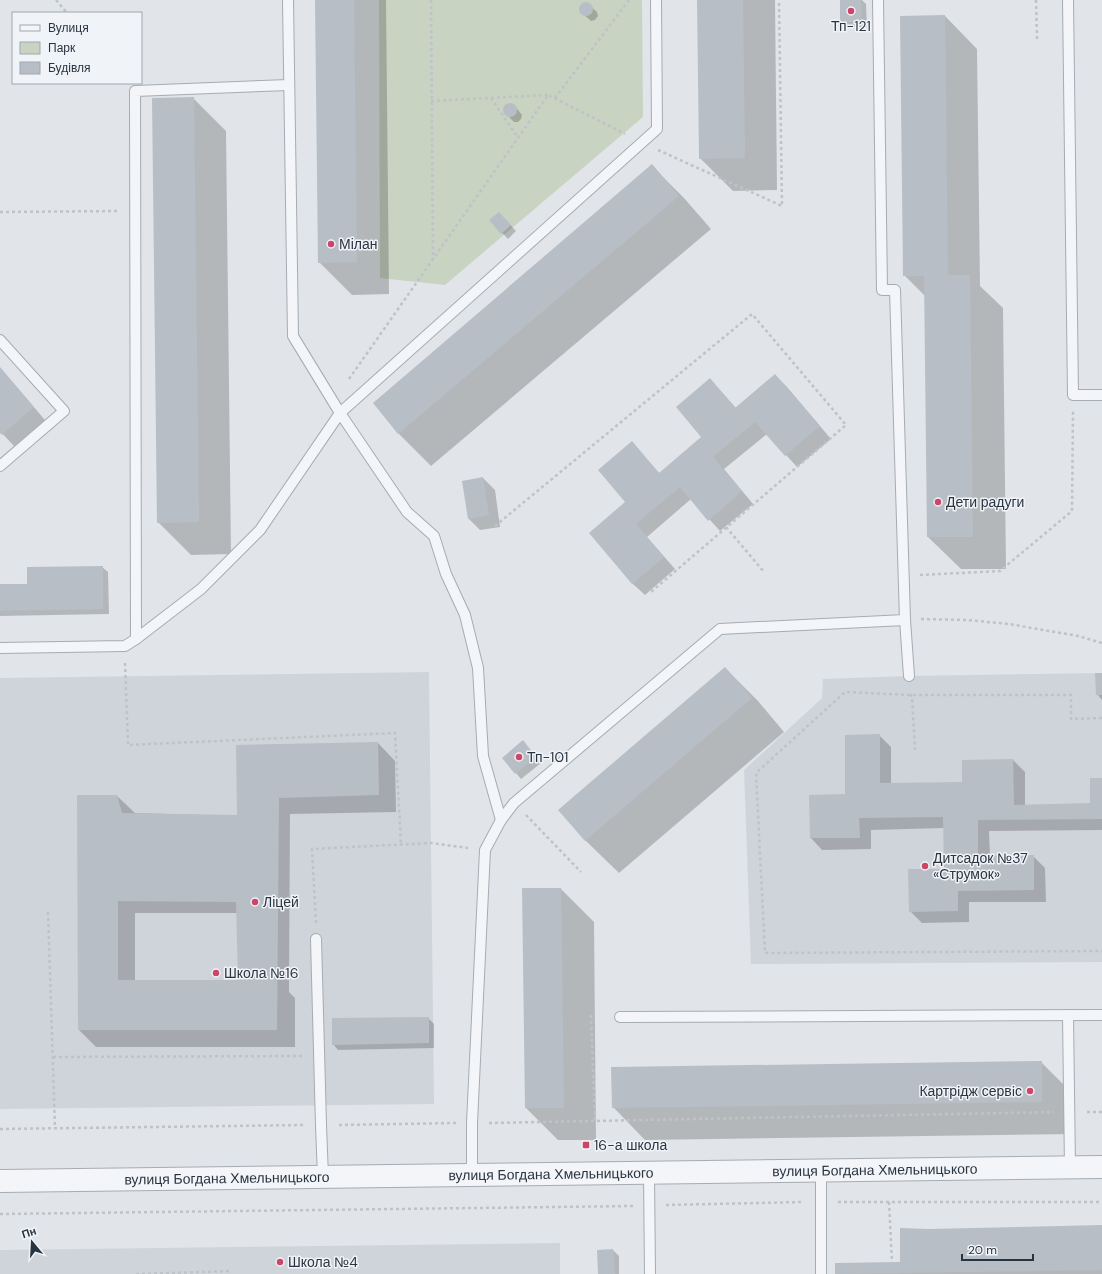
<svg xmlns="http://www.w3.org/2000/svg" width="1102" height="1274" viewBox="0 0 1102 1274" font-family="'DM Sans',sans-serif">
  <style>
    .built { fill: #cfd4db }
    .green { fill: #c8d3c2 }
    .shadow { fill: #0003; fill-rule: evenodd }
    .building { fill: #b8bec6; fill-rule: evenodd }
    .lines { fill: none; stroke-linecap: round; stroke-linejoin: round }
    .service-casing { stroke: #a6acb3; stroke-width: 12 }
    .tertiary-casing { stroke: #a6acb3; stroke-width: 24 }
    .path { stroke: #bec3c8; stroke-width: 2.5; stroke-dasharray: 3 3; stroke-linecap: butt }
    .service { stroke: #f3f5f8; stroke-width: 10 }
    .tertiary { stroke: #f3f5f8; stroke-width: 22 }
    .poi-dot { fill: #cd4667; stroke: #f0f3f7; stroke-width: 1.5 }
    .labels { text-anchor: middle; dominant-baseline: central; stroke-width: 3; stroke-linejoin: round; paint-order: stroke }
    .poi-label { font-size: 14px; fill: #293441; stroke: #f0f3f7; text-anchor: start }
    .street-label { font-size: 14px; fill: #293441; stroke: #f0f3f7 }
  </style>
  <rect width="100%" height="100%" fill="#e1e5e9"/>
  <!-- built -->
  <g class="built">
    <path d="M429 672 434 1104 0 1109V678Z"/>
    <path d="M1102 673V962L751 964 744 770 822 698 823 679 909 676Z"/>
    <path d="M560 1243V1274H0V1250Z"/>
  </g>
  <!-- green -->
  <path class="green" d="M379 0H642L643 117 445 285 380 278Z"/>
  <!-- shadow -->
  <g class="shadow">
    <path d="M316 0H386L389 294 352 295 319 262Z"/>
    <path d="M698 0H775L777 190 733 191 700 158Z"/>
    <path d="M841 0H862L866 4 867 27H847L841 22Z"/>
    <path d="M587 3 597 12 598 16 595 20 591 21 581 12 580 8 583 4Z"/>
    <path d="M945 16 977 49 980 286 1003 308 1006 569H961L928 537 925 296 904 275Z"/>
    <path d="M193 98 226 131 231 554 191 555 158 522Z"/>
    <path d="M509 104 514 105 522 115 521 119 518 122H514L505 113 504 109 506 105Z"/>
    <path d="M652 166 684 198 711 229 431 466 398 433Z"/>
    <path d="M499 213 516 231 508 239 491 221Z"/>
    <path d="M0 368 45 420 14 446 0 431Z"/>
    <path d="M775 375 787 387 831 439 797 467 767 434 724 469 753 504 720 531 691 499 647 537 675 569 645 595 633 584 590 533 627 502 632 443 660 474 703 437 710 379 736 408Z"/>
    <path d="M483 478 495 490 500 527 480 530 469 519Z"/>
    <path d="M102 567 108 572 109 614 0 616V585H28Z"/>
    <path d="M725 668 758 701 784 732 619 873 586 841 560 810Z"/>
    <path d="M1102 674V700L1097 694Z"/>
    <path d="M879 735 891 747V784L963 783V761L1013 760 1025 772V805L1091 804 1102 779V830L989 831 990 857 1033 856 1045 868 1046 902H969V922L922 923 910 911 945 870 944 828 871 830V849L822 850 811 838 846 795Z"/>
    <path d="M378 743 395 761 396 812 290 814 289 992 295 998V1047H96L79 1030 117 796 135 813 238 816ZM135 913H237L239 981H135Z"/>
    <path d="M528 747 541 763 521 779 516 773Z"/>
    <path d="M561 889 594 922 596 1140H558L526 1108Z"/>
    <path d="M428 1018 434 1024V1048L338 1050 333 1044Z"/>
    <path d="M1041 1062 1074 1095 1075 1134 645 1140 613 1107Z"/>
    <path d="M1102 1226V1274H836V1264L901 1263 929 1230Z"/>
    <path d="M613 1250 619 1256V1274H599Z"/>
  </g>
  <!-- building -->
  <g class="building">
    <path d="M315 0H354L357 262 318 263Z"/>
    <path d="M697 0H743L745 158 699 159Z"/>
    <path d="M840 0H861L862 22H840Z"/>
    <circle cx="586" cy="9" r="7"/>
    <path d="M945 15 948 275H970L973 537H927L924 276H903L900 16Z"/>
    <path d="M194 97 199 522 157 523 152 98Z"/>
    <circle cx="510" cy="110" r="7"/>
    <path d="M652 164 679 196 398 434 373 403Z"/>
    <path d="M499 212 511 225 501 234 489 220Z"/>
    <path d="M0 367 34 407 2 435 0 433Z"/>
    <path d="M775 374 820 426 785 456 755 422 713 457 742 491 708 521 680 487 636 524 664 557 632 584 589 533 625 502 598 470 632 441 659 473 701 437 676 407 710 378 735 408Z"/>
    <path d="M483 477 489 515 468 519 462 481Z"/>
    <path d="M103 566V609L0 611V584H27V567Z"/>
    <path d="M725 667 752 698 585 841 558 810Z"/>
    <path d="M1095 673H1102V695H1096Z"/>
    <path d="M880 734V783L962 782V760L1013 759 1014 805 1090 803V778H1102V819L978 820V856L1034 855V890L958 891V911L909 912 908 869H944L943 817 859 818 860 838H810L809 795 845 794V735Z"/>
    <path d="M523 740 536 757 515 774 502 758Z"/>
    <path d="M378 742 379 795 279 798 277 1030H78L77 795H117L122 813 237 815 236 745ZM118 901 236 902 238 980H118Z"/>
    <path d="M522 888H561L564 1108H525Z"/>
    <path d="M429 1017V1043L332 1045V1018Z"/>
    <path d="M1042 1061V1102L612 1108 611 1067Z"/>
    <path d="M1102 1225V1270L835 1274V1263L900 1262V1228L929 1229Z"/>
    <path d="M613 1249 615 1274H598L597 1250Z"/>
  </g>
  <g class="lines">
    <defs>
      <g id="service">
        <path d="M288 0 293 336 340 413 407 512 434 536 446 574 465 615 478 668 483 756 501 820"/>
        <path d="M1068 0 1073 395H1102"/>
        <path d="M0 340 64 411 0 466"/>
        <path d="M905 620 909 676"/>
        <path d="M136 639 135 91 289 85"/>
        <path d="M0 648 125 646 136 639 201 589 260 530 340 413 657 129 656 0"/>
        <path d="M316 939 321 1125 323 1177"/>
        <path d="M1068 1015 1070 1168"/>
        <path d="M620 1017 1102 1015"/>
        <path d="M649 1173 650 1274"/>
        <path d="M472 1175V1123L485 850 501 820 514 803 720 629 905 620 895 290H882L878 0"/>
        <path d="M821 1274V1171"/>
      </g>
      <g id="tertiary">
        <path id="s1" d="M0 1181 1102 1167"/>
      </g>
    </defs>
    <!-- service casing -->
    <use href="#service" class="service-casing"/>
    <!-- tertiary casing -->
    <use href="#tertiary" class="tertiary-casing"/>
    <!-- path -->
    <g class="path">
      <path d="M56 0 67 13"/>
      <path d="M431 0 433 259"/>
      <path d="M1036 0 1037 39"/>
      <path d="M491 98 518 138"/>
      <path d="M555 98 629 0"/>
      <path d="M431 101 548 95"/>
      <path d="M658 150 782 206 779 0"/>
      <path d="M0 212 119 211"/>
      <path d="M349 379 548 95 625 134"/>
      <path d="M495 526 752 314 846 425 651 592"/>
      <path d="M726 527 764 572"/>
      <path d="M920 575 1000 571 1072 511 1073 411"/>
      <path d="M921 619 967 620 1009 624 1078 636 1102 643"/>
      <path d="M125 663 128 745 395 733 401 845"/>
      <path d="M910 694 912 697 915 750"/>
      <path d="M1102 718 1071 719V695H910L845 692 756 773 765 953 1102 951"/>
      <path d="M526 815 581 872"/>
      <path d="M48 912 55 1128"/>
      <path d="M316 923 312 849 431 843 468 848"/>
      <path d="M591 1015 595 1121"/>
      <path d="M53 1057 302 1056"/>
      <path d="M1087 1112H1102"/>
      <path d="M489 1123 1054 1112"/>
      <path d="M339 1125 456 1123"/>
      <path d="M0 1129 304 1125"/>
      <path d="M838 1202H1102"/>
      <path d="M889 1202 892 1262"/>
      <path d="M666 1205 803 1202"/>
      <path d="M0 1214 633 1206"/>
      <path d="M136 1274 232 1271"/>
    </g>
    <!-- service -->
    <use href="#service" class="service"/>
    <!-- tertiary -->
    <use href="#tertiary" class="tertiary"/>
  </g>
  <!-- markers -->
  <g class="poi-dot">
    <circle cx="851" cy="11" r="4"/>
    <circle cx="331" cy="244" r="4"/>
    <circle cx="938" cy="502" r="4"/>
    <circle cx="519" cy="757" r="4"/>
    <circle cx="925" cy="866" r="4"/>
    <circle cx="255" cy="902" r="4"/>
    <circle cx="216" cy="973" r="4"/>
    <circle cx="1030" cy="1091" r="4"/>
    <rect x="582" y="1141" width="8" height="8" rx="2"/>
    <circle cx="280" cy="1262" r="4"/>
  </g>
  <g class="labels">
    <!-- poi labels -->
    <g class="poi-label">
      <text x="851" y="26" text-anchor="middle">Тп-121</text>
      <text x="339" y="244">Мілан</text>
      <text x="946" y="502">Дети радуги</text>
      <text x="527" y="757">Тп-101</text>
      <text x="933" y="858">Дитсадок №37<tspan x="933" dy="16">«Струмок»</tspan></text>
      <text x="263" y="902">Ліцей</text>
      <text x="224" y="973">Школа №16</text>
      <text x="1022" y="1091" text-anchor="end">Картрiдж сервiс</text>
      <text x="594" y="1145">16-а школа</text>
      <text x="288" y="1262">Школа №4</text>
    </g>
    <!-- street labels -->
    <g class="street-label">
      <text stroke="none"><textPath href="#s1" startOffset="875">вулиця Богдана Хмельницького</textPath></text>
      <text stroke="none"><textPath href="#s1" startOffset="551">вулиця Богдана Хмельницького</textPath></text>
      <text stroke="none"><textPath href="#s1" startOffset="227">вулиця Богдана Хмельницького</textPath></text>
    </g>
  </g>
  <!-- legend -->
  <rect x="12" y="12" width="130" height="72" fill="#f0f3f7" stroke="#a0a7ae"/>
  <rect x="20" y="25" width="20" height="6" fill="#f3f5f8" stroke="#a0a7ae"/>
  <text x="48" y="32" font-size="12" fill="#293441">Вулиця</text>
  <rect x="20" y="42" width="20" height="12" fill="#c8d3c2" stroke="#a0a7ae"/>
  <text x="48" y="52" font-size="12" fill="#293441">Парк</text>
  <rect x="20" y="62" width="20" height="12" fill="#b8bec6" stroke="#a0a7ae"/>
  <text x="48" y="72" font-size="12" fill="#293441">Будівля</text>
  <!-- north arrow -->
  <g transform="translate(32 1242) rotate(342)" stroke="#f0f3f7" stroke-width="3" paint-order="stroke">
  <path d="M0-3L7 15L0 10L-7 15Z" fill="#293441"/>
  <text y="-6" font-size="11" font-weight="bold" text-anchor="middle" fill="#293441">Пн</text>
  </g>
  <!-- scale -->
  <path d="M962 1254v6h71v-6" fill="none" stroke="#293441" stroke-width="2"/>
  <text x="968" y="1254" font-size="12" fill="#293441" stroke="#f0f3f7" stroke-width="3" paint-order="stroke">20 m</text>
</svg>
